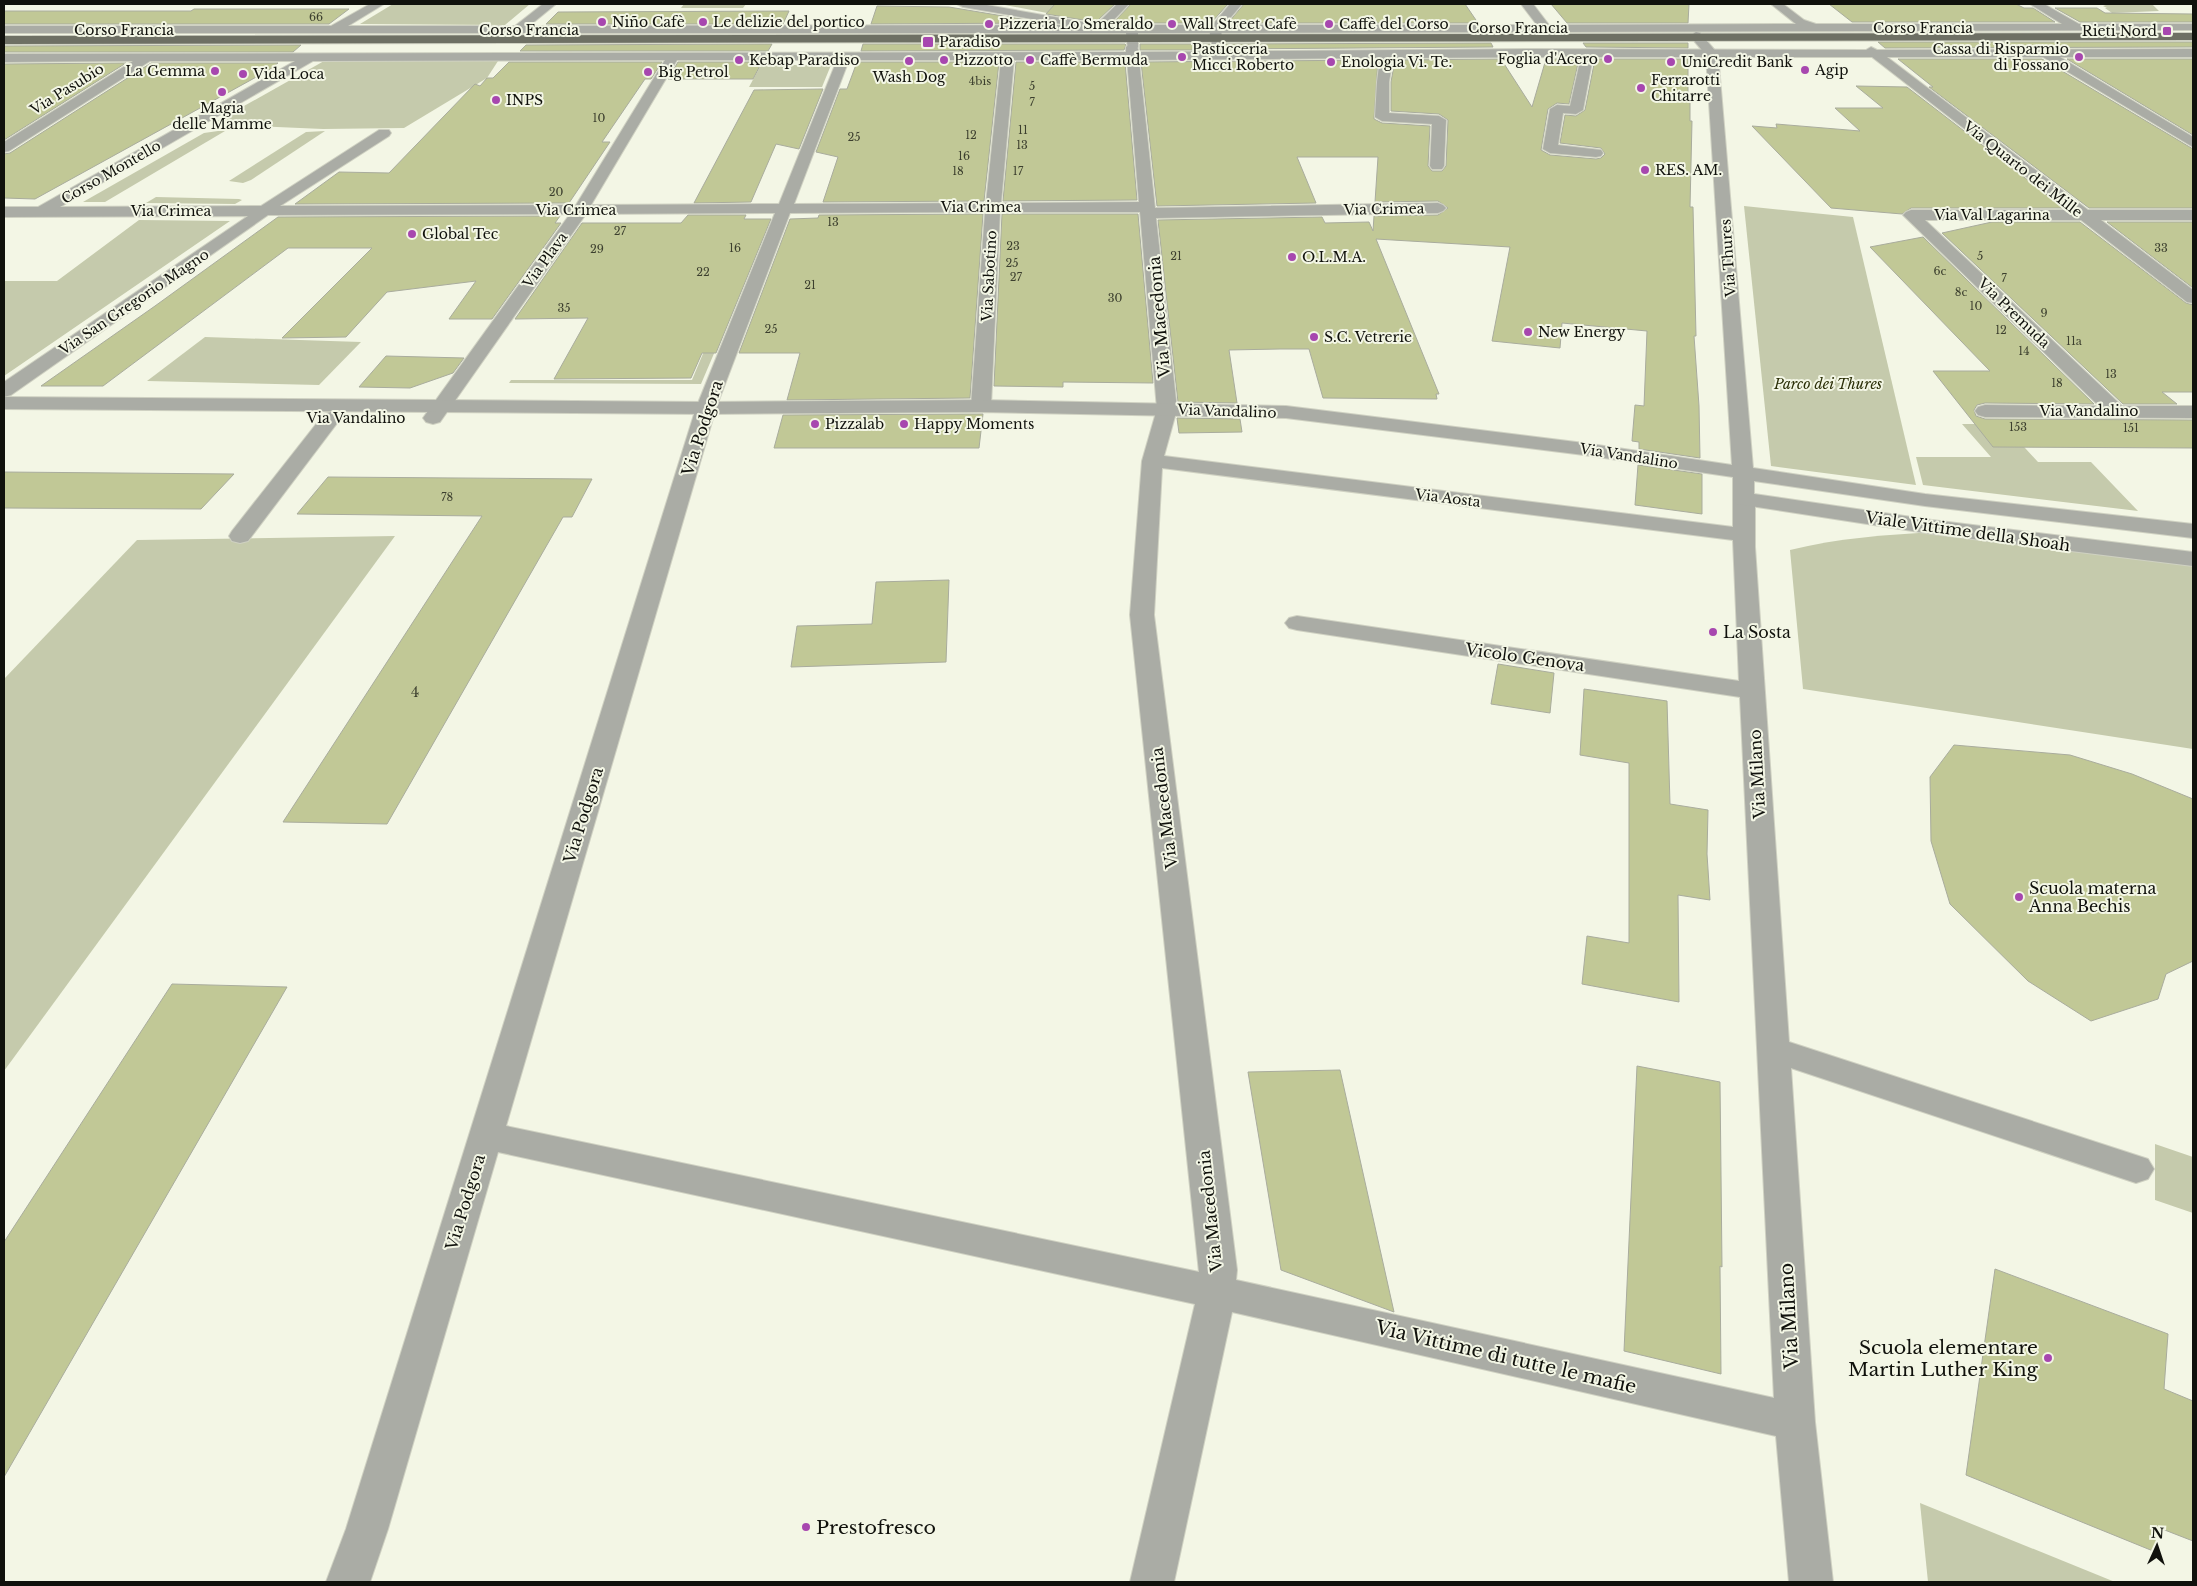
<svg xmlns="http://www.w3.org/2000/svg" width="2197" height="1586" viewBox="0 0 2197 1586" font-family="'Libre Baskerville',serif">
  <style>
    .green { fill: #c5caac }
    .building { fill: #c1c896; stroke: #a9ac9d }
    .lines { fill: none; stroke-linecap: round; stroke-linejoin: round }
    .minor-casing { stroke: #cfd1c2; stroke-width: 2 }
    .tertiary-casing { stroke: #cfd1c2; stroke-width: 2 }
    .primary-casing { stroke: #cfd1c2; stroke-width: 2 }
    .minor { fill: #aaaca5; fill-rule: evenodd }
    .tertiary { fill: #aaaca5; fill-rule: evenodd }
    .primary { fill: #6e7064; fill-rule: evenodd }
    .poi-dot { fill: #a747af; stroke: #f3f6e5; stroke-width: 2 }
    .labels { text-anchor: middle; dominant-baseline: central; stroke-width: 4; stroke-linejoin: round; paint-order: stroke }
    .far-number-label { font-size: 11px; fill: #3c3f2e }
    .far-poi-label { font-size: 14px; fill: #10110c; stroke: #f3f6e5; text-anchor: start }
    .far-street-label { font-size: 14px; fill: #10110c; stroke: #f3f6e5 }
    .far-park-label { font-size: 14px; font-style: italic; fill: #2b2f07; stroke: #f3f6e5 }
    .number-label { font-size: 14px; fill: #3c3f2e }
    .street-label { font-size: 16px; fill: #10110c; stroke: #f3f6e5 }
    .poi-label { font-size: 16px; fill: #10110c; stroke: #f3f6e5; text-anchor: start }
    .near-street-label { font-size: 19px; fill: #10110c; stroke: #f3f6e5 }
    .near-poi-label { font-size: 19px; fill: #10110c; stroke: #f3f6e5; text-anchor: end }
  </style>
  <rect width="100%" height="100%" fill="#f3f6e5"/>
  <!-- green -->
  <g class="green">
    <path d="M393 4H530L505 25 360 24Z"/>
    <path d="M565 4H746L743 8H681L684 4Z"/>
    <path d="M1000 4H1055L1047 13Z"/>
    <path d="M2104 4H2152L2159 11 2112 13 2105 8H2107L2103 6 2106 5Z"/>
    <path d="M324 61H498L487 78 404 128 323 129 212 124Z"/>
    <path d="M761 65H831L822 87H749Z"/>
    <path d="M218 131H225L105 202H83L204 133Z"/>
    <path d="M325 131 251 180 243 183 229 181 306 132Z"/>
    <path d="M156 197 239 199 242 200 235 204 146 203Z"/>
    <path d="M1744 206 1853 217 1916 485 1771 466Z"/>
    <path d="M139 220 230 221 4 376V281H57Z"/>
    <path d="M727 323 701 384 509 383 511 380H692L707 344Z"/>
    <path d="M205 337 361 342 319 385 147 381Z"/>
    <path d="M1962 424H2003L2038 462H2091L2138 511 1923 485 1916 457H1991Z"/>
    <path d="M1933 532 2193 566V749L1803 689 1790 550C1838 538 1885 535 1933 532Z"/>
    <path d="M395 536 4 1071V679L137 540Z"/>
    <path d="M2155 1144 2193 1157V1213L2155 1200Z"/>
    <path d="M1920 1503 2115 1582H1928Z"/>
  </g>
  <!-- building -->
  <g class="building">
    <path d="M1055 4H1115L1096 22 1046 14Z"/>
    <path d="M1131 4H1228L1211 23H1113Z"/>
    <path d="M1244 4H1465L1478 23H1228Z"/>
    <path d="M1551 4H1689L1688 23H1567Z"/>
    <path d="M1829 4H2016L2024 8H2033L2055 22H1852Z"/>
    <path d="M877 6 949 7 1045 23 871 24Z"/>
    <path d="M2055 8H2097L2105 13 2193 14V22H2080Z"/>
    <path d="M194 9H349L329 24H4V11H191Z"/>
    <path d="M789 11 783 24H546L558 12Z"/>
    <path d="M1878 42H2193V47L1885 48Z"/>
    <path d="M1491 43 1493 47 1224 49 1225 44Z"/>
    <path d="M1583 43H1688V48L1586 47Z"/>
    <path d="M772 44 768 51H520L526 45Z"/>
    <path d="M863 44H1125L1126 45 1124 50 861 51Z"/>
    <path d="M1140 44H1210L1211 50H1140Z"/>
    <path d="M301 45 293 52H4V46Z"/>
    <path d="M1501 59 1532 107 1546 59H1579L1569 104 1557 103 1548 109 1541 150 1550 155 1596 159 1601 158 1605 154 1601 148 1560 143 1565 115 1576 116 1585 110 1595 59H1688V97H1690V121H1692L1690 207H1693L1696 336H1694L1699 406 1700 458 1639 449V442L1632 441 1635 405 1644 406 1647 331 1562 323 1560 348 1492 341 1510 247 1376 239 1439 394H1436L1437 399 1323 398 1309 349H1280L1229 350 1237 403 1178 402 1158 220 1322 217 1325 223 1369 222 1373 231 1374 216 1438 215 1448 208 1438 201 1375 202 1378 157H1297L1316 203 1157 206 1141 62 1378 60 1374 119 1382 123 1430 126 1428 166 1432 171H1442L1446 166 1448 120 1439 114 1391 111V82L1395 60Z"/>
    <path d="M1898 59H2042L2193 149V208H2089L1929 87H1933Z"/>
    <path d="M2067 59H2193V135Z"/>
    <path d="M509 62H662L651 79H645L602 142H610L569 203 295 204 339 172 389 173 475 84 480 86 487 78H493Z"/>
    <path d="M678 62H762L753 79H668Z"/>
    <path d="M857 62H999L984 201 823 202 838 157 816 152 840 89H847Z"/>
    <path d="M1016 62H1125L1137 200 1003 201Z"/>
    <path d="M126 63 4 140V64Z"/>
    <path d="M151 63H278L269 70 35 199 4 198V154L10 153Z"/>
    <path d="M1856 86 1907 87 2064 208H1911L1902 214 1831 208 1752 126 1777 128 1776 124 1860 131 1835 108H1883Z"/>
    <path d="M823 89 799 149 776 144 751 202 694 203 754 90Z"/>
    <path d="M983 214 970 398 787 400 800 353H739L790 219 818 218 819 215Z"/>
    <path d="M1002 214H1138L1153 383 1063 382V387L994 386Z"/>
    <path d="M688 215H746L744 219H771L716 353H702L691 378 554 379 588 318 515 319 582 223H681Z"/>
    <path d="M560 216 555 223H561L492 319H449L476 281 387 292 346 337 282 338 372 248H288L103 386H41L155 306 278 217Z"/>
    <path d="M1992 222H2080L2186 303 2193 305V392H2162L2177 404H2123L1942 233Z"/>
    <path d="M2107 222H2193V288Z"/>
    <path d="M1923 237 2094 404 1985 403 1977 405 1974 410 1976 416 1985 419 2193 420V448L1993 447 1933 371H1990L1870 247Z"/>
    <path d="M386 356 464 358 453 373 410 388 359 387Z"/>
    <path d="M983 414 979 448H774L783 415Z"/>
    <path d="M1177 418 1240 419 1242 432 1179 433Z"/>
    <path d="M1638 465 1702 474V514L1635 505Z"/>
    <path d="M4 472 234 474 201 509 4 508Z"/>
    <path d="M328 477 592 479 572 517H563L387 824 283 822 482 516 297 514Z"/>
    <path d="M949 580 946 662 791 667 797 626 872 624 876 582Z"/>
    <path d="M1498 664 1554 673 1550 713 1491 704Z"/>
    <path d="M1584 689 1667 701 1670 804 1708 810 1707 854 1710 900 1678 895 1679 1002 1582 984 1587 936 1629 943V763L1580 755Z"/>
    <path d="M1954 745 2070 755 2132 774 2193 799V961L2166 974 2158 999 2091 1021 2028 981 1950 904 1931 841 1930 777Z"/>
    <path d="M172 984 287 987 4 1477V1242Z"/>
    <path d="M1637 1066 1720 1082 1722 1267 1720 1266 1721 1374 1624 1351Z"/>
    <path d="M1340 1070 1394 1312 1281 1270 1248 1072Z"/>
    <path d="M1995 1269 2168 1334 2164 1389 2193 1401V1541L2157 1527 2158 1553 1966 1475Z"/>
  </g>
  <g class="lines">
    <defs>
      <g id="minor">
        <path d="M370 4H384L348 26H515L543 4H556L529 26 1096 25 1117 4H1129L1103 31 1099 33H521L512 38 508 37 507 33H4V26H331Z"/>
        <path d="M1521 4H1533L1549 25 1796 24 1771 4H1783L1804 20 1816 24H2062L2030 4H2044L2079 24H2193V30L1554 32 1558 37 1552 41 1548 40 1542 32 1132 33 1126 29 1132 25H1537Z"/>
        <path d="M1132 43 1136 44 1139 52 1531 49 1866 50 1871 47 1877 50 2193 49V57H2060L2193 137V147L2043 57H1887L2088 210H2193V220H2101L2193 290V303L2187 302 2081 220H1925L2122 406H2193V418L1985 417 1978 415 1975 411 1978 407 1985 405 2099 406 1903 215 1906 212 1911 210H2069L1872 57H1593L1583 110 1576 114 1563 113 1558 145 1601 150 1603 153 1601 156 1596 157 1550 153 1543 149 1550 109 1557 105 1570 106 1581 57 1393 58 1389 82V113L1439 116 1446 120 1444 166 1442 169H1432L1430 166 1432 124 1382 121 1375 117 1377 82 1380 58 1139 60 1155 208 1438 203 1443 205 1446 208 1443 211 1438 213 1156 218 1177 409 1164 456 1733 527V499L1736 494 1744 493 1752 494 1755 499V547L1789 1042 2148 1159 2154 1169 2148 1179 2136 1183 1791 1068 1815 1422 1833 1582H1789L1776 1436 1232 1312 1174 1582H1130L1195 1304 498 1152 388 1529 370 1582H326L346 1529 696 408 775 213 586 214 440 422 433 424 426 422 423 418 570 214 268 215 11 395 4 397V382L248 216 4 217V207H38L295 61H150L9 151 4 152V142L133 61 4 62V54L1126 52V47ZM665 60 576 205 280 206 389 136 391 133 389 130H379L261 206 60 207 313 61ZM677 60H837L779 204 591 205ZM849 60H1001L986 203 794 204ZM1014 60H1127L1139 202 1001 203ZM985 212 971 406 974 410 981 412 988 410 991 406 1000 212H1140L1157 409 1142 461 1130 615 1199 1272 506 1126 716 408 790 213ZM1162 468 1733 540 1739 681 1297 616 1289 618 1285 623 1289 628 1297 630 1740 697 1774 1398 1236 1280 1237 1270 1154 615Z"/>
        <path d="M331 412 338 414 341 418 248 541 240 543 232 541 229 536 232 531 324 414Z"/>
      </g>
      <g id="tertiary">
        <path d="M957 4H981L1100 25H1132L1138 29V47L1136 50H1128L1126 33H1099L1084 28 963 7Z"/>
        <path d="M1230 4H1242L1221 29 1223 47 1221 50H1213L1209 29Z"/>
        <path d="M1696 32 1700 33 1718 54 1753 468 1925 494 2193 524V538L1925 506 1754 481V494L1932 520 2193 552V566L1932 534 1744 505 1736 504 1733 499V477L1584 455 1286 418 981 412 706 414 4 409V397L706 402 981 400 1286 406 1584 443 1732 465 1706 55 1690 36Z"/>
      </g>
      <path id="primary" d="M2193 33V40L4 44V36Z"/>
    </defs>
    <!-- minor casing -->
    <use href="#minor" class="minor-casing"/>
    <!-- tertiary casing -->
    <use href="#tertiary" class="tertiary-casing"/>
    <!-- primary casing -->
    <use href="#primary" class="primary-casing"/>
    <!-- minor -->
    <use href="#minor" class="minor"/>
    <!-- tertiary -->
    <use href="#tertiary" class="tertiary"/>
    <!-- primary -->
    <use href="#primary" class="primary"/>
  </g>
  <!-- markers -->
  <g class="poi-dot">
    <circle cx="602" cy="22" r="5"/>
    <circle cx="703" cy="22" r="5"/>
    <circle cx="989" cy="24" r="5"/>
    <circle cx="1172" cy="24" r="5"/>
    <circle cx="1329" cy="24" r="5"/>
    <rect x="2162" y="26" width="10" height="10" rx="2.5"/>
    <rect x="922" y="36" width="12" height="12" rx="2.5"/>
    <circle cx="1182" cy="57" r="5"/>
    <circle cx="2079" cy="57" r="5"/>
    <circle cx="1608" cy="59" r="5"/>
    <circle cx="739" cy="60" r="5"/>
    <circle cx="944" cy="60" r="5"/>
    <circle cx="1030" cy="60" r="5"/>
    <circle cx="909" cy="61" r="5"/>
    <circle cx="1331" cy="62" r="5"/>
    <circle cx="1671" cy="62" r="5"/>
    <circle cx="1805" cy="70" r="5"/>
    <circle cx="215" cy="71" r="5"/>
    <circle cx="648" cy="72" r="5"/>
    <circle cx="243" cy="74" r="5"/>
    <circle cx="1641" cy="88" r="5"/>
    <circle cx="222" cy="92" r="5"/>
    <circle cx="496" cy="100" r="5"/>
    <circle cx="1645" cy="170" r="5"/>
    <circle cx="412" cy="234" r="5"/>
    <circle cx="1292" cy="257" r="5"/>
    <circle cx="1528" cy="332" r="5"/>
    <circle cx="1314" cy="337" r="5"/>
    <circle cx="815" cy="424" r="5"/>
    <circle cx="904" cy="424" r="5"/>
    <circle cx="1713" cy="632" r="5"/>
    <circle cx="2019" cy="897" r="5"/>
    <circle cx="2048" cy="1358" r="5"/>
    <circle cx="806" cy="1527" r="5"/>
  </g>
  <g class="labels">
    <!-- far-number labels -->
    <g class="far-number-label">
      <text x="316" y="17">66</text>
      <text x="980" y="81">4bis</text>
      <text x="1032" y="86">5</text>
      <text x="1032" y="102">7</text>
      <text x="599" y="118">10</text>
      <text x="1023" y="130">11</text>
      <text x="971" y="135">12</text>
      <text x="854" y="137">25</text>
      <text x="1022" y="145">13</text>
      <text x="964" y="156">16</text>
      <text x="958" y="171">18</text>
      <text x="1018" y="171">17</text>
      <text x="556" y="192">20</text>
      <text x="833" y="222">13</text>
      <text x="620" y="231">27</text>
      <text x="1013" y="246">23</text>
      <text x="735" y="248">16</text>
      <text x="2161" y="248">33</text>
      <text x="597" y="249">29</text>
      <text x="1176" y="256">21</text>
      <text x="1980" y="256">5</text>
      <text x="1012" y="263">25</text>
      <text x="1940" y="271">6c</text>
      <text x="703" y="272">22</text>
      <text x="1016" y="277">27</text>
      <text x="2004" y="278">7</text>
      <text x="810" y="285">21</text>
      <text x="1961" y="292">8c</text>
      <text x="1115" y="298">30</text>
      <text x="1976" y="306">10</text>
      <text x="564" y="308">35</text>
      <text x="2044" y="313">9</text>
      <text x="771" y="329">25</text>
      <text x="2001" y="330">12</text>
      <text x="2074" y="341">11a</text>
      <text x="2024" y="351">14</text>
      <text x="2111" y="374">13</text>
      <text x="2057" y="383">18</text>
      <text x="2018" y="427">153</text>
      <text x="2131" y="428">151</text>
      <text x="447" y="497">78</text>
    </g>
    <!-- far-poi labels -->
    <g class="far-poi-label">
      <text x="612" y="22">Niño Cafè</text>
      <text x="713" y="22">Le delizie del portico</text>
      <text x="999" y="24">Pizzeria Lo Smeraldo</text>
      <text x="1182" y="24">Wall Street Cafè</text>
      <text x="1339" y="24">Caffè del Corso</text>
      <text x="2157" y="31" text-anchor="end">Rieti Nord</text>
      <text x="939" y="42">Paradiso</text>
      <text x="1192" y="49">Pasticceria<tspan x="1192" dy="16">Micci Roberto</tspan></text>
      <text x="2069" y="49" text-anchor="end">Cassa di Risparmio<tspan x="2069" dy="16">di Fossano</tspan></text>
      <text x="1598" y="59" text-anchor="end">Foglia d'Acero</text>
      <text x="749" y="60">Kebap Paradiso</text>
      <text x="954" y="60">Pizzotto</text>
      <text x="1040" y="60">Caffè Bermuda</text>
      <text x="1341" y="62">Enologia Vi. Te.</text>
      <text x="1681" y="62">UniCredit Bank</text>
      <text x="1815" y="70">Agip</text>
      <text x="205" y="71" text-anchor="end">La Gemma</text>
      <text x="658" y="72">Big Petrol</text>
      <text x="253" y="74">Vida Loca</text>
      <text x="909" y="77" text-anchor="middle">Wash Dog</text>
      <text x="1651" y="80">Ferrarotti<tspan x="1651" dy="16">Chitarre</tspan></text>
      <text x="506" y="100">INPS</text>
      <text x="222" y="108" text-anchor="middle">Magia<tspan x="222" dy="16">delle Mamme</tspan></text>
      <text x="1655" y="170">RES. AM.</text>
      <text x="422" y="234">Global Tec</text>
      <text x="1302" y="257">O.L.M.A.</text>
      <text x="1538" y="332">New Energy</text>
      <text x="1324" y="337">S.C. Vetrerie</text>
      <text x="825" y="424">Pizzalab</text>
      <text x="914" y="424">Happy Moments</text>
    </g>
    <!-- far-street labels -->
    <g class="far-street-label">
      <text x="1518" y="28">Corso Francia</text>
      <text x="1923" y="28">Corso Francia</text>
      <text x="124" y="30">Corso Francia</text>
      <text x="529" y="30">Corso Francia</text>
      <text transform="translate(67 89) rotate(-32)">Via Pasubio</text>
      <text transform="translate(2023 169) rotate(38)">Via Quarto dei Mille</text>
      <text transform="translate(111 172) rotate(-30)">Corso Montello</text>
      <text x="981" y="207">Via Crimea</text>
      <text transform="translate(1384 209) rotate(-1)">Via Crimea</text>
      <text x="576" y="210">Via Crimea</text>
      <text x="171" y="211">Via Crimea</text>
      <text x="1992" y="215">Via Val Lagarina</text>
      <text transform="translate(1728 258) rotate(-94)">Via Thures</text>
      <text transform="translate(545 260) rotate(-54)">Via Plava</text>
      <text transform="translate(989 276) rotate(-87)">Via Sabotino</text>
      <text transform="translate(134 302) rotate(-34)">Via San Gregorio Magno</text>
      <text transform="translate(2014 313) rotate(44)">Via Premuda</text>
      <text transform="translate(1227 411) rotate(2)">Via Vandalino</text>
      <text x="2089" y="411">Via Vandalino</text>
      <text x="356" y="418">Via Vandalino</text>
      <text transform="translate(1629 456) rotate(9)">Via Vandalino</text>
      <text transform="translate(1448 498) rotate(7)">Via Aosta</text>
    </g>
    <!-- far-park labels -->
    <g class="far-park-label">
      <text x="1828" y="384">Parco dei Thures</text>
    </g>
    <!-- number labels -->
    <g class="number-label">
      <text x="415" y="692">4</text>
    </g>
    <!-- street labels -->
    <g class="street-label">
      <text transform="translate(1159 317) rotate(-95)">Via Macedonia</text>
      <text transform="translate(702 428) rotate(-72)">Via Podgora</text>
      <text transform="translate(1968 531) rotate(8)">Viale Vittime della Shoah</text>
      <text transform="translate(1525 657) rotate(8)">Vicolo Genova</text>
      <text transform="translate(1757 774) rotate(-93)">Via Milano</text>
      <text transform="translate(1164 808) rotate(-97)">Via Macedonia</text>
      <text transform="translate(583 815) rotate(-73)">Via Podgora</text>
      <text transform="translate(465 1202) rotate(-73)">Via Podgora</text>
      <text transform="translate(1210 1211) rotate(-96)">Via Macedonia</text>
    </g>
    <!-- poi labels -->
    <g class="poi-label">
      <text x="1723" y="632">La Sosta</text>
      <text x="2029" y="888">Scuola materna<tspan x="2029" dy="18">Anna Bechis</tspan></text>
    </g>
    <!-- near-street labels -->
    <g class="near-street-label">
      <text transform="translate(1789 1316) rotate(-93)">Via Milano</text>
      <text transform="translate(1506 1357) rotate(13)">Via Vittime di tutte le mafie</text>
    </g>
    <!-- near-poi labels -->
    <g class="near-poi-label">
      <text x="2038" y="1347">Scuola elementare<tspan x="2038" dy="22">Martin Luther King</tspan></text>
      <text x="816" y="1527" text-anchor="start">Prestofresco</text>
    </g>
  </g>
  <!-- border -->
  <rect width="2197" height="1586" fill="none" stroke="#10110c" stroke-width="10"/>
  <!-- north arrow -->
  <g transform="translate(2157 1546) rotate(3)" stroke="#f3f6e5" stroke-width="4" paint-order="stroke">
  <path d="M0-4L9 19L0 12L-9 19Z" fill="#10110c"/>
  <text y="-8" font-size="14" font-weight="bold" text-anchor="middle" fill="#10110c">N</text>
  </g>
</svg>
